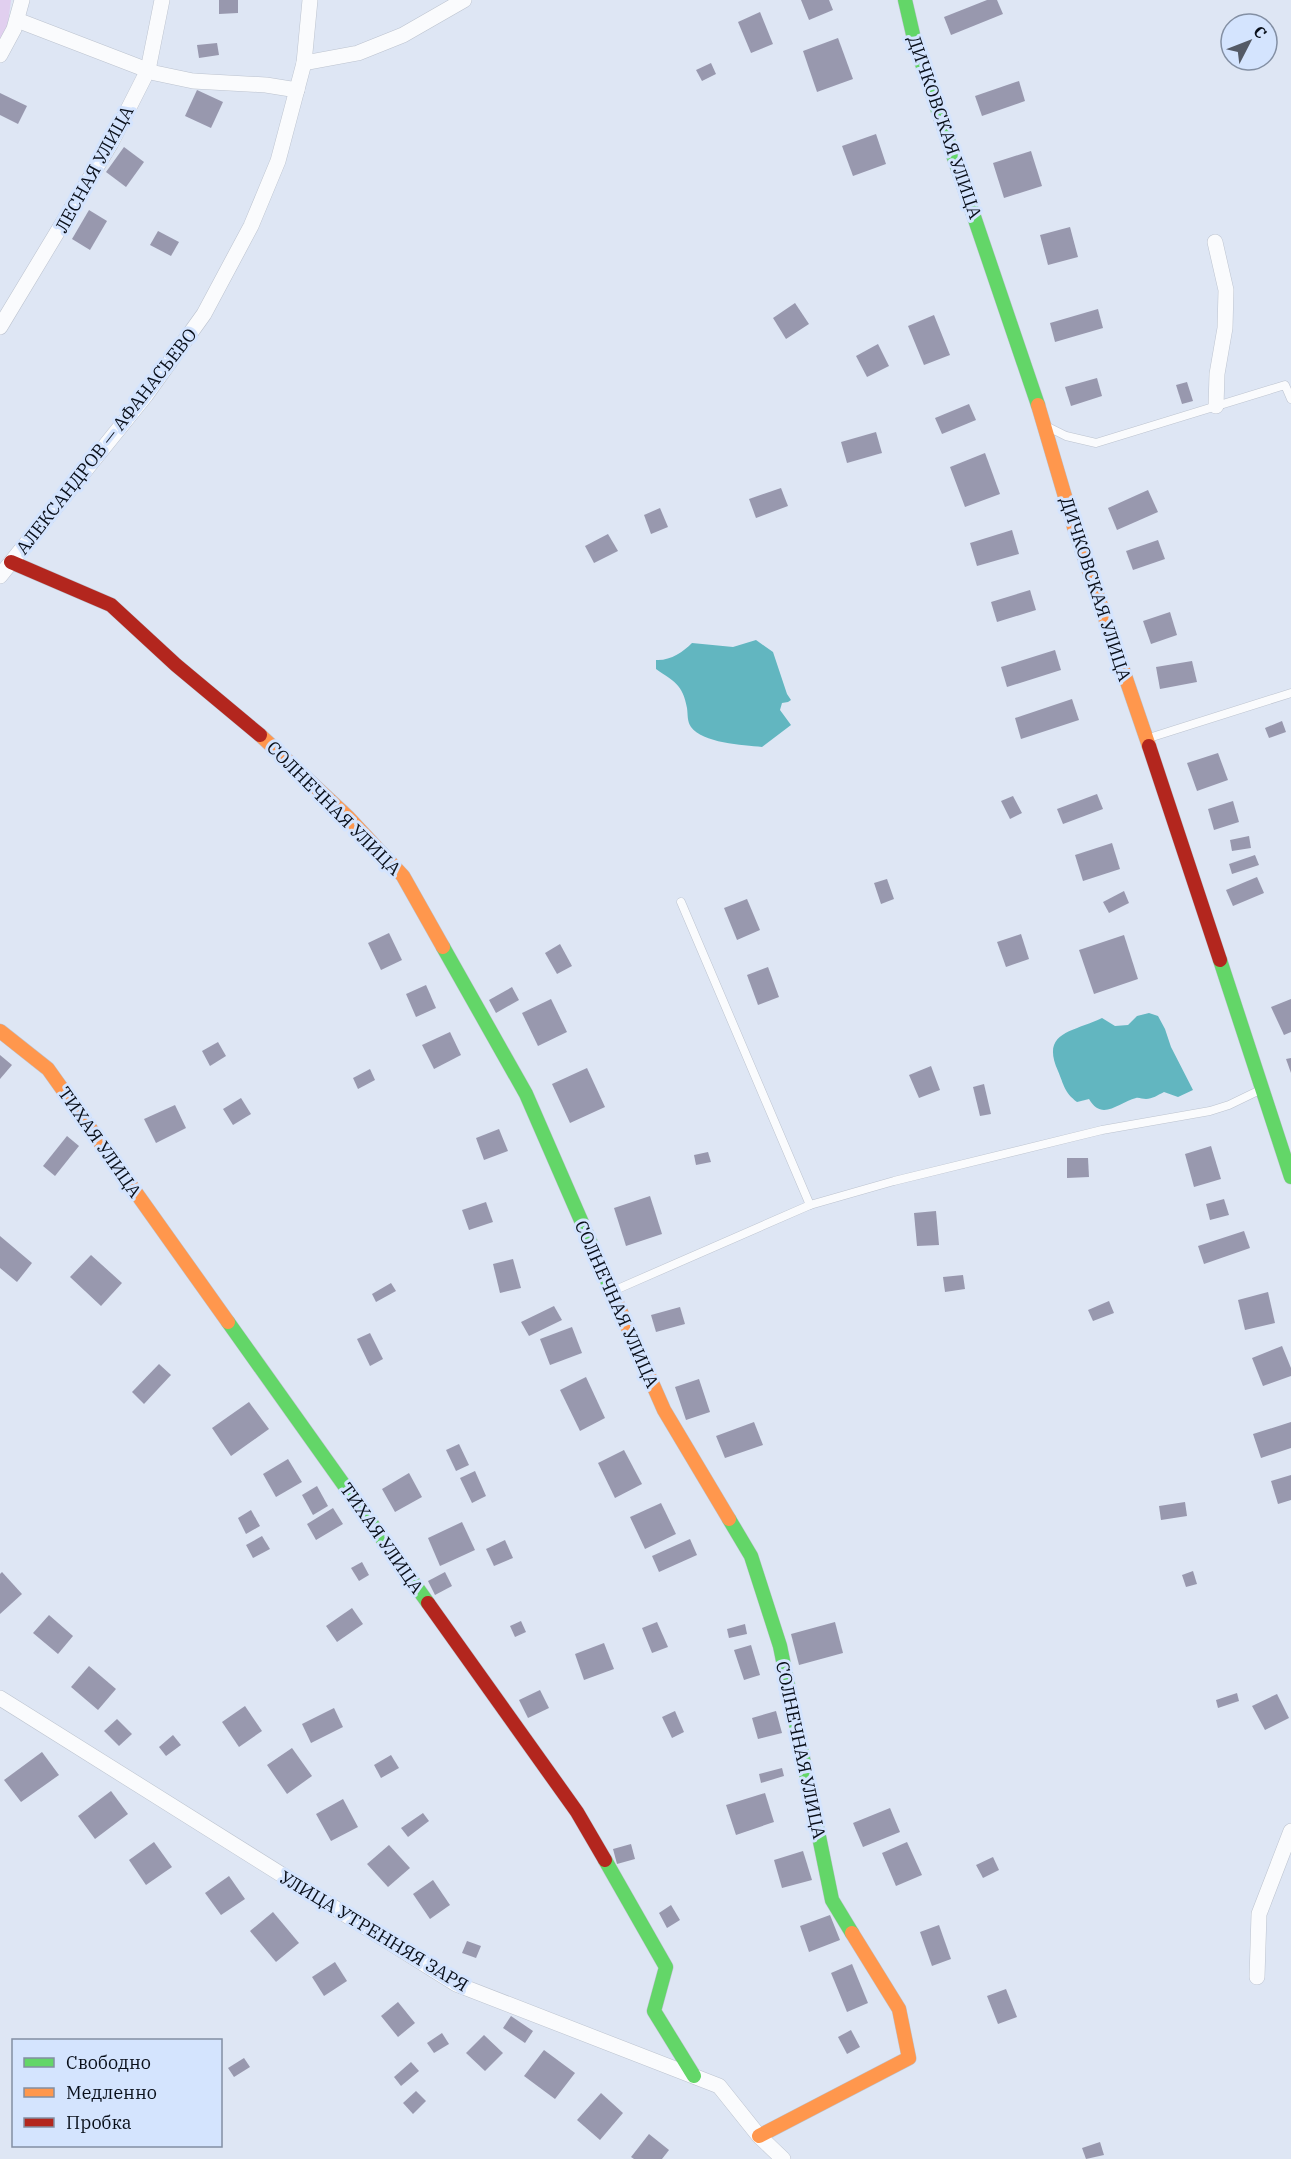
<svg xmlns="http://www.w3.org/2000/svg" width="1291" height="2159" viewBox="0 0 1291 2159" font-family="'IBM Plex Serif',serif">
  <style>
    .green { fill: #e1cfef }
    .water { fill: #62b6c0 }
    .building { fill: #9898ae }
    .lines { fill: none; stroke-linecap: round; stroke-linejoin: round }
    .lane-casing { stroke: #bcc3cf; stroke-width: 9 }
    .street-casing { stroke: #bcc3cf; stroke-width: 16 }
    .fast-casing { stroke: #bcc3cf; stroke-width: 15 }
    .slow-casing { stroke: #bcc3cf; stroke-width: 15 }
    .jam-casing { stroke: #bcc3cf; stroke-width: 15 }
    .lane { stroke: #fafbfd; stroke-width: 8 }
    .street { stroke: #fafbfd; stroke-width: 15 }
    .fast { stroke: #63d668; stroke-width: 14 }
    .slow { stroke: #ff974d; stroke-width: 14 }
    .jam { stroke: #b3261e; stroke-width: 14 }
    .labels { text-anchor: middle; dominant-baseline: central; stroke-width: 6; stroke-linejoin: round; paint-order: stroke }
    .street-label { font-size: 18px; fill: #090f1a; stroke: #d4e4fe }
  </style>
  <rect width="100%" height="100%" fill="#dee6f4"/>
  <!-- green -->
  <path class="green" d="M0 0H11L6 40 0 50Z"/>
  <!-- water -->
  <g class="water">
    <path d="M756 640 773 652 787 694 791 700 788 702 782 703 780 710 791 725 762 747C743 745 702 743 691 727 687 721 688 715 687 708 683 684 673 681 656 669V660C670 661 683 652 692 643L733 647Z"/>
    <path d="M1149 1013 1158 1016 1165 1029 1171 1047 1193 1090 1178 1097 1164 1092C1158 1095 1152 1099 1146 1099 1143 1099 1138 1097 1136 1098 1119 1102 1102 1122 1089 1099L1077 1102C1064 1092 1064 1085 1058 1071 1040 1031 1074 1032 1102 1018L1115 1026 1128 1025 1137 1016Z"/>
  </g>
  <!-- building -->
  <g class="building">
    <path d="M219 0H238V13L219 14Z"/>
    <path d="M801 0H829L833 10 809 20Z"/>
    <path d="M987 0H997L1003 14 951 35 944 17Z"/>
    <path d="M760 12 773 44 751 53 738 22Z"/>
    <path d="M838 38 853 79 817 92 803 51Z"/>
    <path d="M217 43 219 55 199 58 197 45Z"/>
    <path d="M711 63 716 74 702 81 696 70Z"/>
    <path d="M1019 81 1025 101 982 116 975 96Z"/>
    <path d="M197 90 223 102 211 128 185 116Z"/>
    <path d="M0 93 27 106 18 124 0 115Z"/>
    <path d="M876 134 886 164 853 176 842 146Z"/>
    <path d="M124 147 144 162 126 187 106 172Z"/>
    <path d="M1031 151 1042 186 1004 198 993 163Z"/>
    <path d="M89 210 107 221 90 250 72 239Z"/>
    <path d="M1070 227 1078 257 1048 265 1040 235Z"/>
    <path d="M158 231 179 242 171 256 150 245Z"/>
    <path d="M795 303 809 324 786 339 773 318Z"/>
    <path d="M1098 309 1103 328 1055 342 1050 323Z"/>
    <path d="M934 315 950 355 924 365 908 326Z"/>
    <path d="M878 344 889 366 867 377 856 356Z"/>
    <path d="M1097 378 1102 396 1071 406 1065 387Z"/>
    <path d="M1187 382 1193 401 1182 404 1176 385Z"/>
    <path d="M969 404 976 420 942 434 935 418Z"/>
    <path d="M876 432 882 453 847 463 841 442Z"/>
    <path d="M985 453 1000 494 965 507 950 467Z"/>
    <path d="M781 488 788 506 756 518 749 499Z"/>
    <path d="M1148 490 1158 512 1117 530 1108 508Z"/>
    <path d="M660 508 668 527 651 534 644 515Z"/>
    <path d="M1012 530 1019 554 977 566 970 543Z"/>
    <path d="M608 534 618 551 594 563 585 546Z"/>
    <path d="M1158 540 1165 559 1133 570 1126 551Z"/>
    <path d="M1030 590 1036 610 997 622 991 602Z"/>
    <path d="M1170 612 1177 635 1151 644 1143 621Z"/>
    <path d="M1055 650 1061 670 1007 687 1001 667Z"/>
    <path d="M1192 661 1197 682 1160 689 1156 667Z"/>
    <path d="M1072 699 1079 720 1021 739 1015 718Z"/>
    <path d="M1282 721 1286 732 1269 738 1265 728Z"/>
    <path d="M1218 753 1228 780 1197 791 1187 763Z"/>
    <path d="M1097 794 1103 809 1063 824 1057 809Z"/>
    <path d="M1013 796 1022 813 1010 819 1001 801Z"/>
    <path d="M1233 801 1239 822 1214 830 1208 809Z"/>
    <path d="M1249 836 1251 848 1232 851 1230 840Z"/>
    <path d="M1112 843 1120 869 1083 881 1075 855Z"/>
    <path d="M1255 855 1259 865 1232 874 1229 864Z"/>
    <path d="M1257 877 1264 893 1233 906 1226 890Z"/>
    <path d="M887 879 894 899 881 904 874 883Z"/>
    <path d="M1124 891 1129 903 1109 913 1103 902Z"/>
    <path d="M747 899 760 930 737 940 724 908Z"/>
    <path d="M389 933 402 960 381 970 368 943Z"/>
    <path d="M1021 934 1029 959 1006 967 997 942Z"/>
    <path d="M1124 935 1138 979 1094 994 1079 950Z"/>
    <path d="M560 944 572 966 557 974 545 953Z"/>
    <path d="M768 967 779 997 758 1005 747 975Z"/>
    <path d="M426 985 436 1008 416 1017 406 994Z"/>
    <path d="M512 987 519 1000 496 1013 489 1000Z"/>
    <path d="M551 999 567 1032 538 1046 522 1013Z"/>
    <path d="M1291 999V1032L1284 1035 1271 1007Z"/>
    <path d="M450 1032 461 1055 434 1069 422 1045Z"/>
    <path d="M218 1042 226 1056 210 1066 202 1051Z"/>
    <path d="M0 1055 12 1065 0 1079Z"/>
    <path d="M1291 1058V1073L1286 1059Z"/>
    <path d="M931 1066 940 1090 919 1098 909 1075Z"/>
    <path d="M587 1068 605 1107 570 1123 552 1084Z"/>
    <path d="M370 1069 375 1080 358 1089 353 1078Z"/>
    <path d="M984 1084 991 1114 980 1116 973 1087Z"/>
    <path d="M241 1098 251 1114 233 1125 223 1109Z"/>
    <path d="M175 1105 186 1128 156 1143 144 1119Z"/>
    <path d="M499 1129 508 1151 484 1160 476 1138Z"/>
    <path d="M67 1136 79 1146 55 1176 43 1166Z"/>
    <path d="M1211 1146 1221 1179 1194 1187 1185 1154Z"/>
    <path d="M708 1152 711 1162 696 1165 694 1155Z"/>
    <path d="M1067 1158H1088L1089 1177 1067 1178Z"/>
    <path d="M650 1196 662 1234 626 1246 614 1208Z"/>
    <path d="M1224 1199 1229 1215 1210 1220 1206 1204Z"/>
    <path d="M486 1202 493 1222 469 1230 462 1210Z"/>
    <path d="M936 1211 939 1245 917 1246 914 1213Z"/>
    <path d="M1244 1231 1250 1248 1204 1264 1198 1246Z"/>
    <path d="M0 1236 32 1263 17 1282 0 1268Z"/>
    <path d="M91 1255 122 1283 101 1306 70 1277Z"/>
    <path d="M513 1259 521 1288 500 1293 493 1264Z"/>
    <path d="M963 1275 965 1289 945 1292 943 1277Z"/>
    <path d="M391 1283 396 1291 376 1302 372 1294Z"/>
    <path d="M1268 1292 1275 1323 1245 1330 1238 1300Z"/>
    <path d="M1109 1301 1114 1313 1093 1321 1088 1310Z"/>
    <path d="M554 1306 562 1320 529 1336 521 1322Z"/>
    <path d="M680 1307 685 1324 656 1332 651 1315Z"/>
    <path d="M572 1327 582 1353 550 1365 540 1339Z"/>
    <path d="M370 1333 383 1359 370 1366 357 1339Z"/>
    <path d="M1282 1346 1291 1368V1376L1263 1386 1252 1358Z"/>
    <path d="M159 1364 171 1375 144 1404 132 1392Z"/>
    <path d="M586 1377 605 1418 580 1431 560 1390Z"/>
    <path d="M699 1379 710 1412 686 1420 675 1387Z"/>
    <path d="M249 1402 269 1429 231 1456 212 1428Z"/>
    <path d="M754 1422 763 1445 725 1458 716 1436Z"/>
    <path d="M1291 1422V1448L1261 1458 1253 1434Z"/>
    <path d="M459 1444 469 1465 456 1471 446 1450Z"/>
    <path d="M624 1450 642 1484 615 1498 598 1463Z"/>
    <path d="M288 1459 302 1482 276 1497 263 1474Z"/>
    <path d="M475 1471 486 1496 472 1503 460 1478Z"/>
    <path d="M409 1473 422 1497 395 1512 382 1489Z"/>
    <path d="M1291 1475V1500L1278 1504 1271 1481Z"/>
    <path d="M317 1486 328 1506 313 1515 302 1495Z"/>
    <path d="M1185 1502 1187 1516 1161 1520 1159 1506Z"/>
    <path d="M661 1503 676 1534 645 1549 630 1517Z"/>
    <path d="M333 1508 343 1524 316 1540 307 1524Z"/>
    <path d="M251 1510 260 1526 246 1534 238 1518Z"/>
    <path d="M462 1522 475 1550 440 1566 428 1538Z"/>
    <path d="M262 1536 270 1549 253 1558 246 1545Z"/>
    <path d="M690 1539 697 1555 659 1572 652 1556Z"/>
    <path d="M505 1540 513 1558 494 1566 486 1549Z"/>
    <path d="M362 1562 369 1575 359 1581 351 1568Z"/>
    <path d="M1193 1571 1197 1584 1186 1587 1182 1575Z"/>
    <path d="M2 1572 22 1594 0 1614V1574Z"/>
    <path d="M445 1572 452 1586 435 1595 428 1581Z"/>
    <path d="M352 1608 363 1624 337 1642 326 1626Z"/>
    <path d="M49 1615 73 1636 58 1654 33 1633Z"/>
    <path d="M521 1621 526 1632 515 1637 510 1626Z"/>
    <path d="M657 1622 668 1647 652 1653 642 1628Z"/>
    <path d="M835 1622 843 1653 799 1665 791 1634Z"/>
    <path d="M745 1624 747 1634 729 1638 727 1629Z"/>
    <path d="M604 1643 614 1669 584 1680 575 1654Z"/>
    <path d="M751 1645 760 1675 744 1680 734 1650Z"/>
    <path d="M89 1666 116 1689 98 1710 71 1687Z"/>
    <path d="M540 1690 549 1708 528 1718 519 1700Z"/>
    <path d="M1237 1693 1239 1701 1218 1708 1216 1700Z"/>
    <path d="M1277 1694 1289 1718 1265 1730 1252 1706Z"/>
    <path d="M245 1706 262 1731 239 1747 222 1722Z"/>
    <path d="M334 1708 343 1727 311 1743 302 1724Z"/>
    <path d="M675 1711 684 1732 672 1738 662 1717Z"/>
    <path d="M776 1711 782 1733 758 1739 752 1718Z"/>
    <path d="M117 1719 132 1734 119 1746 104 1731Z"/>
    <path d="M173 1735 181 1745 166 1756 159 1747Z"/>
    <path d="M292 1748 312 1776 287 1794 267 1765Z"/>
    <path d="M42 1752 59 1775 21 1802 4 1780Z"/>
    <path d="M391 1755 399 1768 381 1778 374 1765Z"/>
    <path d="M782 1768 784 1776 761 1783 759 1774Z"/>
    <path d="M111 1791 128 1814 95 1839 78 1816Z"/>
    <path d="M765 1793 774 1822 736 1835 726 1805Z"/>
    <path d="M343 1799 358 1827 331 1841 316 1814Z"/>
    <path d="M890 1808 900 1832 863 1847 853 1823Z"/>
    <path d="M423 1813 429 1821 408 1837 401 1828Z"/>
    <path d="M154 1842 172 1867 146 1885 129 1860Z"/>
    <path d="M907 1842 922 1875 896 1886 882 1853Z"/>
    <path d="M631 1844 635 1859 617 1864 613 1849Z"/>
    <path d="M389 1845 410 1868 388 1887 367 1864Z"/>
    <path d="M803 1851 812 1880 782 1888 774 1860Z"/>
    <path d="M993 1857 999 1870 983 1878 976 1865Z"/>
    <path d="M229 1876 245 1899 221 1915 205 1893Z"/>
    <path d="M433 1880 450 1905 430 1919 413 1894Z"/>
    <path d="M671 1905 680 1920 667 1928 659 1913Z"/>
    <path d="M273 1912 299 1943 276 1962 250 1931Z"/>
    <path d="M830 1915 840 1940 809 1952 800 1926Z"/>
    <path d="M939 1925 951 1959 932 1966 920 1932Z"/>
    <path d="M467 1941 481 1946 476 1958 462 1953Z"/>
    <path d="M335 1962 347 1981 324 1996 312 1977Z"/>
    <path d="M852 1964 868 2003 847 2012 831 1973Z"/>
    <path d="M1006 1989 1017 2017 998 2024 987 1996Z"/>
    <path d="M398 2002 415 2023 398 2037 381 2016Z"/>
    <path d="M511 2016 533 2031 525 2043 503 2028Z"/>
    <path d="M851 2030 860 2047 847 2054 838 2037Z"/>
    <path d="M442 2033 449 2044 434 2053 427 2043Z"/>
    <path d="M484 2035 503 2053 485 2071 466 2053Z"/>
    <path d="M544 2050 575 2073 555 2099 524 2076Z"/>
    <path d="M244 2058 250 2067 234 2077 228 2068Z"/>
    <path d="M411 2062 419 2071 401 2086 394 2077Z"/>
    <path d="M416 2091 426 2101 413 2114 403 2103Z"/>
    <path d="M601 2093 623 2113 600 2140 577 2120Z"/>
    <path d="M649 2134 669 2150 662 2159H634L631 2157Z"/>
    <path d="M1100 2142 1104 2155 1086 2159 1082 2148Z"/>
  </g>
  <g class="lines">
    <defs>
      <g id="lane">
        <path d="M1048 427 1066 436 1096 443 1285 385 1291 399"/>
        <path d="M1149 738 1291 693"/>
        <path d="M681 902 810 1205"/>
        <path d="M613 1291 810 1205 894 1181 1102 1130 1210 1111 1229 1105 1260 1090"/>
      </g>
      <g id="street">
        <path d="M17 20 155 73 193 81 266 85 297 90"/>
        <path d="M0 55 14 29 22 0"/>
        <path d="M304 63 358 53 403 35 464 0"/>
        <path d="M1215 242 1226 290 1225 328 1217 374 1216 406"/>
        <path d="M0 327 111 143 148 70 162 0"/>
        <path d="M0 576 146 395 204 314 251 226 278 161 304 63 310 0"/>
        <path d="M0 1698 456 1984 719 2086 759 2136 783 2159"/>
        <path d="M1257 1977 1259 1914 1291 1831"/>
      </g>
      <g id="fast">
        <path d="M905 0 915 43 1038 405"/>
        <path d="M443 947 526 1094 613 1294"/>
        <path d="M1220 960 1291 1177"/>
        <path d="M228 1322 428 1603"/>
        <path d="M729 1519 751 1556 780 1646 832 1900 852 1933"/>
        <path d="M605 1860 666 1967 654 2011 694 2076"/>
      </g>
      <g id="slow">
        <path d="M1038 405 1074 527 1149 746"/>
        <path d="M260 735 348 817 403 876 443 947"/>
        <path d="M0 1031 48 1069 228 1322"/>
        <path d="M613 1294 664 1410 729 1519"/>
        <path d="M759 2136 909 2058 899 2009 852 1933"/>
      </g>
      <g id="jam">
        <path d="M11 562 111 605 176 665 260 735"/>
        <path d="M1149 746 1220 960"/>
        <path d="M428 1603 577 1812 605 1860"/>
      </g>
    </defs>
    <!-- lane casing -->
    <use href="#lane" class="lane-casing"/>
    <!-- street casing -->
    <use href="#street" class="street-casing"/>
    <!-- fast casing -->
    <use href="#fast" class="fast-casing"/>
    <!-- slow casing -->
    <use href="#slow" class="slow-casing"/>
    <!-- jam casing -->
    <use href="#jam" class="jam-casing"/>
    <!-- lane -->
    <use href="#lane" class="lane"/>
    <!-- street -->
    <use href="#street" class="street"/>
    <!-- fast -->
    <use href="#fast" class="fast"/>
    <!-- slow -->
    <use href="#slow" class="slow"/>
    <!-- jam -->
    <use href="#jam" class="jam"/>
  </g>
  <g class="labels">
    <!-- street labels -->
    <g class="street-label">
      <text transform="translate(945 127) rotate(71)">ДИЧКОВСКАЯ УЛИЦА</text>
      <text transform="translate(94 169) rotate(-61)">ЛЕСНАЯ УЛИЦА</text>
      <text transform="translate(106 441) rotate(-52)">АЛЕКСАНДРОВ — АФАНАСЬЕВО</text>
      <text transform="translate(1096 589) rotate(72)">ДИЧКОВСКАЯ УЛИЦА</text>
      <text transform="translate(334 808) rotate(45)">СОЛНЕЧНАЯ УЛИЦА</text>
      <text transform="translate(100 1142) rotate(55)">ТИХАЯ УЛИЦА</text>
      <text transform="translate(617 1304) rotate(66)">СОЛНЕЧНАЯ УЛИЦА</text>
      <text transform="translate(382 1538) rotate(55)">ТИХАЯ УЛИЦА</text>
      <text transform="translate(801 1750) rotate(78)">СОЛНЕЧНАЯ УЛИЦА</text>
      <text transform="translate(374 1931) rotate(31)">УЛИЦА УТРЕННЯЯ ЗАРЯ</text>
    </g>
  </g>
  <!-- legend -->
  <rect x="12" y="2039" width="210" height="108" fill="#d4e4fe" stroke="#838fa3" stroke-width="1.5"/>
  <rect x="24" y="2058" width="30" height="9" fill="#63d668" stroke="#838fa3" stroke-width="1.5"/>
  <text x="66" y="2069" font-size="18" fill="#090f1a">Свободно</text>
  <rect x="24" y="2088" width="30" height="9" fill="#ff974d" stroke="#838fa3" stroke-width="1.5"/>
  <text x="66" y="2099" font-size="18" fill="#090f1a">Медленно</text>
  <rect x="24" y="2118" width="30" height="9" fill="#b3261e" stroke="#838fa3" stroke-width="1.5"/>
  <text x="66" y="2129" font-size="18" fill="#090f1a">Пробка</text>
  <!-- north arrow -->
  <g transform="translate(1249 42) rotate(48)"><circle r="28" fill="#d4e4fe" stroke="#838fa3" stroke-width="1.5"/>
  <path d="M0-4.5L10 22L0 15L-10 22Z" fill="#545a66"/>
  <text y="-9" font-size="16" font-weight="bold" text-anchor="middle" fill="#090f1a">С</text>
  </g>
</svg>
